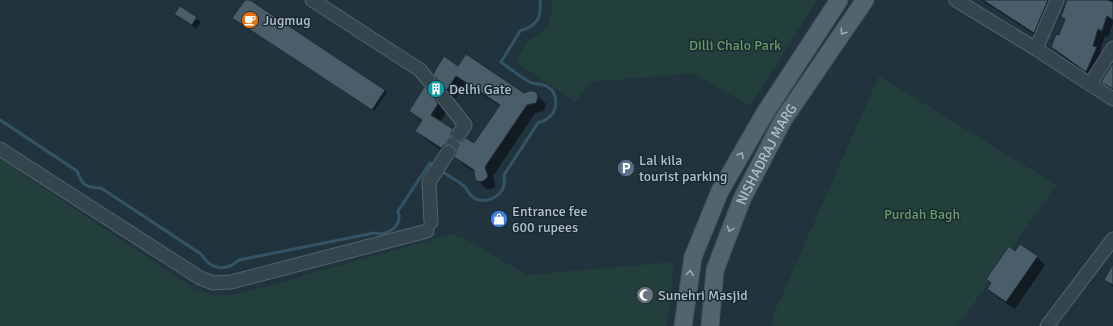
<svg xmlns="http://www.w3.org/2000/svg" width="1113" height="326" viewBox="0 0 1113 326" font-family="Signika,sans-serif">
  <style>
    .green { fill: #233f3c }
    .shadow { fill: #0007; fill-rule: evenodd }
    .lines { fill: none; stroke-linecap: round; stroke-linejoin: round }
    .stream { stroke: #345466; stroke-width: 3 }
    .building { fill: #4a5e69; stroke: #1c2c34; fill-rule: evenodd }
    .minor-tunnel { stroke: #374953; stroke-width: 13; stroke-dasharray: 13 6; stroke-linecap: butt }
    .minor-casing { stroke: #53636b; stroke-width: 15 }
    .major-casing { stroke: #415159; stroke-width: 19 }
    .minor { stroke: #35454e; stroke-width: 13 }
    .major { stroke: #53646e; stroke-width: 17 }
    .oneway { stroke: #9eaeb7 }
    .labels { text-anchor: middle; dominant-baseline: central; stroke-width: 3; stroke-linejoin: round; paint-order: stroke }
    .poi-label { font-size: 14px; fill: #b1c0c9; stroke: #1a2a32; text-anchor: start }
    .park-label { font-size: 14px; fill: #669c66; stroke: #1a2a32 }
    .street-label { font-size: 14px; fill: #b1c0c9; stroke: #1a2a32 }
  </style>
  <rect width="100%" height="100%" fill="#21343e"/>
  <!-- green -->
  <g class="green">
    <path d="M553 0H817L750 106 693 73 590 82 576 102 516 62 528 40 537 36 546 27 552 13 551 2Z"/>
    <path d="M879 76 1056 185 958 326H772V318Z"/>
    <path d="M0 159 190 286C219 299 224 297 253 290L452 234 469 241 527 275 674 262 667 326H0Z"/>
  </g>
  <!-- shadow -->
  <g class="shadow">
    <path d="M246 0H248L385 90 387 92 374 111 236 20Z"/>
    <path d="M981 0H1059L1041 39Z"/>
    <path d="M1068 0H1113V23L1108 37 1105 36 1100 51 1104 55 1093 78 1059 54 1052 47 1060 36 1065 20 1062 17Z"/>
    <path d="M180 7 201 22 196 29 176 14Z"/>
    <path d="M1113 65V91L1102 82Z"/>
    <path d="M459 67 524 94 534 92 546 104 544 111 535 113 493 176 495 182V187L491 189H486L474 176 475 172 464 165 455 157 457 152 452 153 450 156 425 139 416 130 422 122 410 111 431 90ZM465 84 500 106 474 145 459 142 460 139 452 130 440 122 446 113 443 108 444 102 450 97 456 98Z"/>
    <path d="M1015 252 1037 257 1045 265 1015 309 997 297 988 289Z"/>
    <path d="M1113 267V287L1105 280Z"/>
  </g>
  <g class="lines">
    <!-- stream -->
    <g class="stream">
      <path d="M0 120 77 171C82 185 86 188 101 188L201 254C211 270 225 272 239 260L374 233C387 236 403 227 398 211L430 163 434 166"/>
      <path d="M440 170C448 176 457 180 464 186 468 190 469 195 474 198 485 204 501 198 504 185 505 182 504 178 504 175L538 123C541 122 544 121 547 119 558 112 559 94 548 87 542 83 535 85 530 82 520 77 511 69 501 62L520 31C537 26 542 17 540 0"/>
    </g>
  </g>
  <!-- building -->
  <g class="building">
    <path d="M245 0H250L385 90 372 110 232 18Z"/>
    <path d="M983 0H1048L1034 33Z"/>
    <path d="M1067 0H1107L1113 2V20L1107 16 1102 31 1098 29 1093 46 1097 47 1086 72 1051 47 1056 34 1059 35 1065 19 1061 17Z"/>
    <path d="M180 6 197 17 192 25 174 14Z"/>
    <path d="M466 54 524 93 529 91H534L537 93 538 98 536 103 527 105 485 167 488 176 487 178 482 182 477 181 475 179 474 170 454 157 456 152 453 145 448 144 444 145 441 148 415 131 422 120 409 111 424 87 431 89 436 84 437 79 433 74 444 56 458 66ZM456 76 500 105 474 143 466 138 462 141H455L452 137 451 133 453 129 431 115 438 104 435 99 436 94 441 89 447 90Z"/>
    <path d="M1113 63V89L1101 82Z"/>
    <path d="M1020 244 1038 256 1006 302 987 289 991 283 986 279 1009 246 1015 251Z"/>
    <path d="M1113 264V285L1104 280Z"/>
  </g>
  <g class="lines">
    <!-- minor-tunnel -->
    <g class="minor-tunnel">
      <path d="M429 81 443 97"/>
      <path d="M448 152 459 134"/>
    </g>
    <defs>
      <g id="minor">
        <path d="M312 0 420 70 429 81"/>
        <path d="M956 0 1036 49 1113 99"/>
        <path d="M1036 49 1057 0"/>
        <path d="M1090 84 1113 48"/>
        <path d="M443 97 465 125 459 134"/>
        <path d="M0 149 200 278 213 283 231 282 427 231"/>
        <path d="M431 222 429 182 448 152"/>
        <path d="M1047 326 1113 239"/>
      </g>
      <g id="major">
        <path d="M683 326 693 257 720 191 765 113 839 0"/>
        <path id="s1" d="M710 326 715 270 742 199 783 120 865 0"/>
      </g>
    </defs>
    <!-- minor casing -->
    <use href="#minor" class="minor-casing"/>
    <!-- major casing -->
    <use href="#major" class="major-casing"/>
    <!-- minor -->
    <use href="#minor" class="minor"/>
    <!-- major -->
    <use href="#major" class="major"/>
  </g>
  <!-- one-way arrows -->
  <defs><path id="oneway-chevron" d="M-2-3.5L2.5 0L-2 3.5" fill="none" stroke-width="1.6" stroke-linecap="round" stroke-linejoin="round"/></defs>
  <g class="oneway">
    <use href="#oneway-chevron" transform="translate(843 32) rotate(124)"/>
    <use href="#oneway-chevron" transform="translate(741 155) rotate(-60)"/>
    <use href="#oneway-chevron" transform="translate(730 229) rotate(110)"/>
    <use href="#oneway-chevron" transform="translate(690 273) rotate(-82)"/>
  </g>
  <!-- icons -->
  <defs>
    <symbol id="cafe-disc" viewBox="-11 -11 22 22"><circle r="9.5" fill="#e8710a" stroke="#1a2a32"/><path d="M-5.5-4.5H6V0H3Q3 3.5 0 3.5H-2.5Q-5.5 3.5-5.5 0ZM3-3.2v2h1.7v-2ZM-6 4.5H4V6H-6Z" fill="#fff"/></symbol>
    <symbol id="building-disc" viewBox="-11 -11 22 22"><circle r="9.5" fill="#0f9aa8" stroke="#1a2a32"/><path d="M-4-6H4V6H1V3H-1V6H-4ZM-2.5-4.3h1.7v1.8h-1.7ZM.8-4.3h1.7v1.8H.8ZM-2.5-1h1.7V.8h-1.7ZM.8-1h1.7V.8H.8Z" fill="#fff"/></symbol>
    <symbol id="parking-disc" viewBox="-11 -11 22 22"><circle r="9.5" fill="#5c6f8a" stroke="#1a2a32"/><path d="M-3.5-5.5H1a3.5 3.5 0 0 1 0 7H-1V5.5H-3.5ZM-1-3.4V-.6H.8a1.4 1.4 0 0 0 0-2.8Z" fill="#fff"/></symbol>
    <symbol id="shop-disc" viewBox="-11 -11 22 22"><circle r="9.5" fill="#3f7fe0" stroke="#1a2a32"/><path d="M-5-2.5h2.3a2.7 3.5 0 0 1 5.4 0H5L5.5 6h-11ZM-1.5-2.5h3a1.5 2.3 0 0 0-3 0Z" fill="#fff"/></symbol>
    <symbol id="mosque-disc" viewBox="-11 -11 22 22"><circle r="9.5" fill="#6b7280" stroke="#1a2a32"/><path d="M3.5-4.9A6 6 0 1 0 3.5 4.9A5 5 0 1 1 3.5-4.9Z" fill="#fff"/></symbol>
  </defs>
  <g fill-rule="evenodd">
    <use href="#cafe-disc" x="240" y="10" width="20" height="20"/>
    <use href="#building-disc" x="426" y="79" width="20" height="20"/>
    <use href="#parking-disc" x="616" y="158" width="20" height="20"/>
    <use href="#shop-disc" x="489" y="209" width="20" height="20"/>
    <use href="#mosque-disc" x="635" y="285" width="20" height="20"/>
  </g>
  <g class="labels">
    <!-- poi labels -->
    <g class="poi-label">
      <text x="263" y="20">Jugmug</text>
      <text x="449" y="89">Delhi Gate</text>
      <text x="639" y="160">Lal kila<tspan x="639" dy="16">tourist parking</tspan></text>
      <text x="512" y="211">Entrance fee<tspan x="512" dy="16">600 rupees</tspan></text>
      <text x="658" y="295">Sunehri Masjid</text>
    </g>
    <!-- park labels -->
    <g class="park-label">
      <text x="735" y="45">Dilli Chalo Park</text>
      <text x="922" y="214">Purdah Bagh</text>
    </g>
    <!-- street labels -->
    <g class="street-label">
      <text stroke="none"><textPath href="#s1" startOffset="183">NISHADRAJ MARG</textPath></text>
    </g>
  </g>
</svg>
